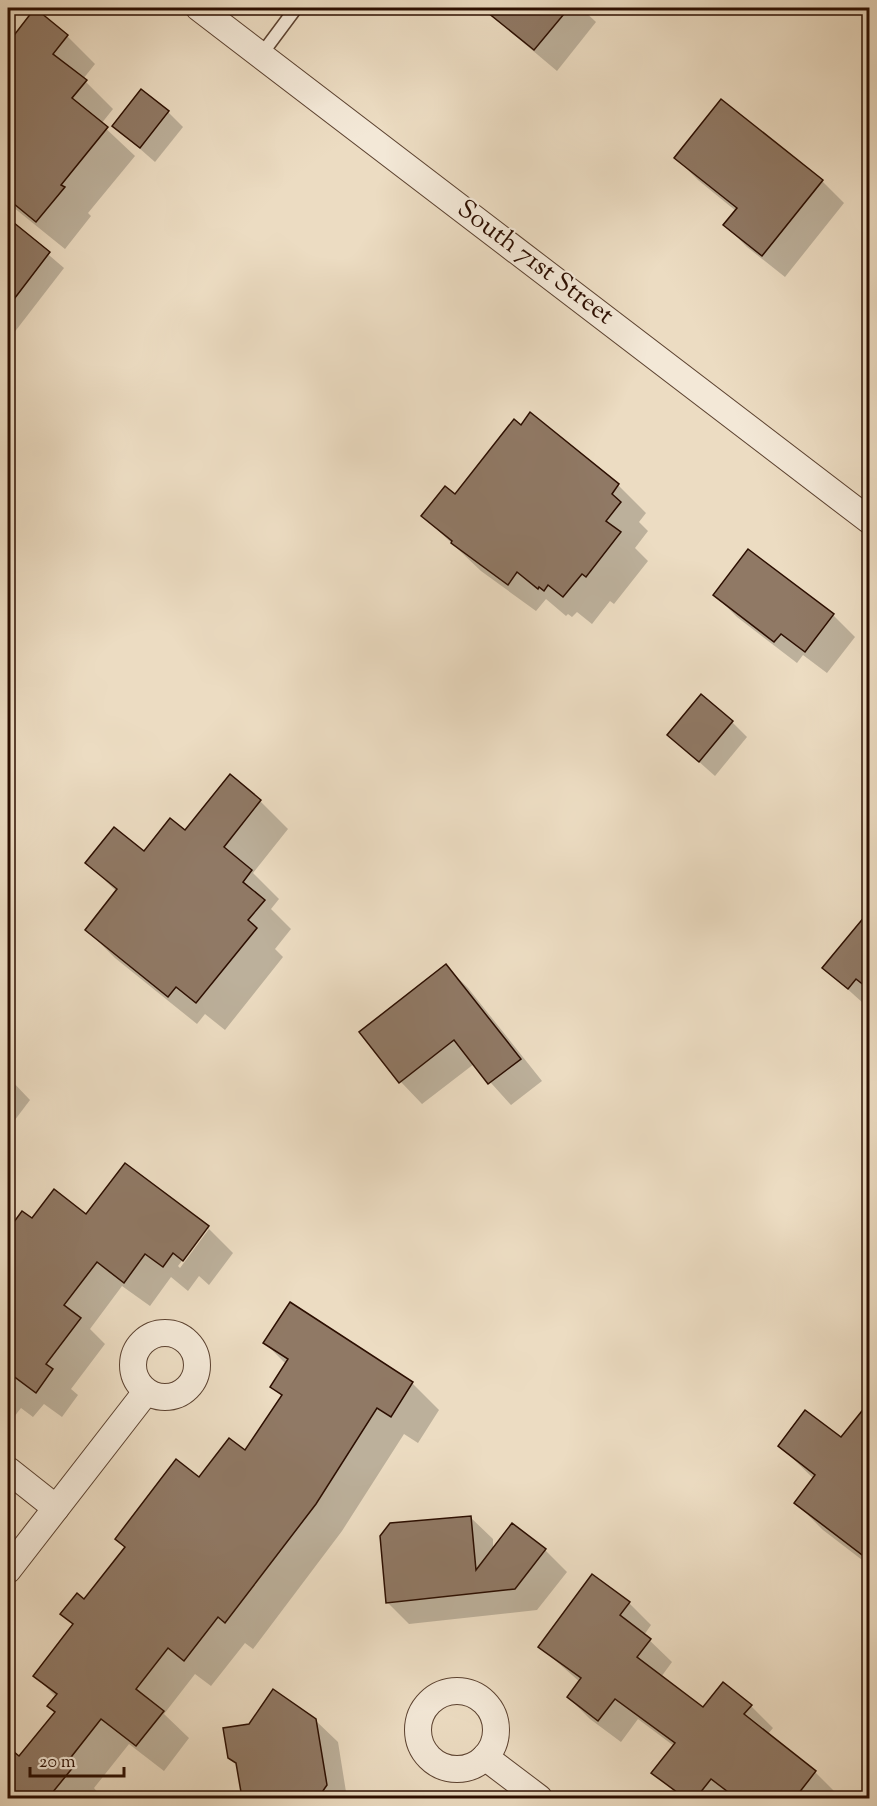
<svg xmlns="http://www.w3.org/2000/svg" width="877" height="1806" viewBox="0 0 877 1806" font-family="'Sorts Mill Goudy',serif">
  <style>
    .shadow { fill: #0003; fill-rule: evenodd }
    .building { fill: #907965; stroke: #2c0e00; stroke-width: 1.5 }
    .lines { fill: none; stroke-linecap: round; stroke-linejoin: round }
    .lane-casing { stroke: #5c4230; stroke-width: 15 }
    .street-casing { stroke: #5c4230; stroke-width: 28 }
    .lane { stroke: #f3e8d7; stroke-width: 12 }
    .street { stroke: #f3e8d7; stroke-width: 26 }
    .labels { text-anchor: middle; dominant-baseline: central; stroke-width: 4.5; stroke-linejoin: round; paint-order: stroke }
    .street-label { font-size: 26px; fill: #2c0e00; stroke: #f3e8d7 }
  </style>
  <rect width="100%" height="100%" fill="#ecdcc2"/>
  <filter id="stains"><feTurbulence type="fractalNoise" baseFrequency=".00333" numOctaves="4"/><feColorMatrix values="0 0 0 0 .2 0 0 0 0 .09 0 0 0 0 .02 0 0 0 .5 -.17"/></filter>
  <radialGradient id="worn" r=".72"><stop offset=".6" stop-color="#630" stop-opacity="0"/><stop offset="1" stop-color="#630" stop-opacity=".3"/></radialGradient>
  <!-- shadow -->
  <g class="shadow">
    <path d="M482 8H581L596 22 557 71Z"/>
    <path d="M35 10 67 36 95 64 83 79 113 109 101 124 135 156 88 213 91 216 65 249 8 203V45Z"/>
    <path d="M168 112 183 127 155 162 114 126Z"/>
    <path d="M676 158 822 181 844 203 785 277 747 247 725 225 736 211 698 180Z"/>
    <path d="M15 226 64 268 10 338 8 336V236Z"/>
    <path d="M530 415 618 485 646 513 639 522 648 531 635 548 648 561 614 604 610 601 592 624 577 612 572 617 568 614 566 616 546 599 536 611 481 571 423 516 456 496Z"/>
    <path d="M715 595 833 615 855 637 827 673 803 655 797 663 737 617Z"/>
    <path d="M732 722 747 737 715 776 669 735Z"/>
    <path d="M260 801 288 829 253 873 279 899 271 909 291 929 275 949 283 957 225 1030 205 1014 197 1024 115 958 87 930 117 892 87 863 144 853 185 832Z"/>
    <path d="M870 939V995L863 1003 824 968Z"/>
    <path d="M446 966 468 988 542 1081 511 1105 474 1064 422 1104 401 1082 361 1032Z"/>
    <path d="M8 1077 30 1100 8 1129Z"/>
    <path d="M125 1165 208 1228 233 1253 209 1285 199 1276 188 1291 171 1277 150 1306 122 1286 90 1329 105 1344 71 1389 78 1395 62 1417 44 1404 33 1417 21 1408 10 1422 8 1420V1232L22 1213 32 1220 87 1216ZM206 1229H209L180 1268 178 1266Z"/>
    <path d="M290 1304 412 1383 439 1410 418 1443 404 1434 342 1531 253 1649 245 1643 211 1686 195 1674 164 1714 189 1738 164 1771 129 1744 94 1788 99 1794 95 1798H8V1749L20 1759 57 1713 56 1697 35 1676 74 1625 62 1613 85 1601 200 1479 246 1453 282 1397 272 1386 286 1364 265 1343Z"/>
    <path d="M870 1403V1566L823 1530 795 1502 814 1479 780 1446 841 1440Z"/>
    <path d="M470 1517 493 1539V1550H545L567 1572 537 1610 409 1624 387 1602Z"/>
    <path d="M593 1577 629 1603 651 1625 644 1635 672 1662 661 1677 704 1709 751 1706 773 1728 768 1734 815 1772 837 1794 834 1798H681L653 1772 674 1746 638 1719 621 1742 590 1719 568 1697 580 1682 540 1647Z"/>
    <path d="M315 1720 338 1742 347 1798H244L238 1766 230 1757Z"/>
  </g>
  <!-- building -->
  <g class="building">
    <path d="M35 8 68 35 53 54 87 80 72 98 108 127 61 185 65 187 36 222 8 199V43Z"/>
    <path d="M482 8H569L534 50Z"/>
    <path d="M141 89 169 111 140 148 112 126Z"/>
    <path d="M721 99 823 180 762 256 723 225 737 208 674 158Z"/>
    <path d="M8 218 50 252 8 307Z"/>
    <path d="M530 412 619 484 612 494 621 502 606 521 621 532 586 577 582 574 563 597 548 585 544 591 539 587 538 589 517 572 508 585 451 543 452 541 421 516 445 486 455 494 514 419 521 425Z"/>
    <path d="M748 549 834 614 805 652 781 634 774 642 713 595Z"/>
    <path d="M701 694 733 721 699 762 667 735Z"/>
    <path d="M230 774 261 800 224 847 252 870 243 882 265 900 248 920 257 928 196 1003 176 987 168 997 85 930 117 889 85 863 114 827 144 851 170 818 185 830Z"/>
    <path d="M870 910V990L856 979 848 989 822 968Z"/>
    <path d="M446 964 521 1059 488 1084 454 1040 399 1083 359 1032Z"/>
    <path d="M125 1163 209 1226 183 1261 173 1253 163 1267 145 1254 124 1283 97 1262 64 1305 81 1318 46 1364 53 1369 36 1393 8 1372V1230L22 1211 32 1218 54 1189 86 1214Z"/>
    <path d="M290 1302 413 1382 391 1417 377 1408 316 1504 225 1623 218 1617 184 1661 168 1648 136 1689 164 1711 136 1746 101 1719 68 1761 74 1766 48 1798H8V1747L19 1756 55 1712 47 1706 57 1694 33 1676 73 1624 60 1614 77 1593 84 1599 125 1547 115 1539 176 1459 199 1477 229 1438 245 1450 282 1395 270 1387 288 1359 263 1343Z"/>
    <path d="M870 1401V1561L794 1503 815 1475 778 1446 805 1410 841 1437Z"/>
    <path d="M471 1516 476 1570 512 1523 546 1549 515 1589 386 1603 380 1536 390 1523Z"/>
    <path d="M592 1574 630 1602 620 1615 651 1639 637 1657 703 1707 723 1682 752 1705 744 1714 816 1771 795 1798H736L711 1779 696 1798H685L651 1773 675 1743 615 1699 598 1721 567 1697 581 1678 538 1647Z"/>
    <path d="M273 1689 316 1719 327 1785 318 1798H242L236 1763 228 1758 223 1728 249 1724Z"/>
  </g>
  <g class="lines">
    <defs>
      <path id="lane" d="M261 55 296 8"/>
      <g id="street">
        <path d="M199 8 870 521"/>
        <circle cx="165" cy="1365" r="32"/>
        <path d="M8 1470 56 1508"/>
        <path d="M8 1570 146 1392"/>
        <circle cx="457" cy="1730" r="39"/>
        <path d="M485 1757 539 1798"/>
      </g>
    </defs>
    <!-- lane casing -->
    <use href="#lane" class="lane-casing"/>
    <!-- street casing -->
    <use href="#street" class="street-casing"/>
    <!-- lane -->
    <use href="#lane" class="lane"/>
    <!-- street -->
    <use href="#street" class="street"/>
  </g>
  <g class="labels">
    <!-- street labels -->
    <g class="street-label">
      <text transform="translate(535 263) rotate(37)">South 71st Street</text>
    </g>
  </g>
  <!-- margin -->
  <rect width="877" height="1806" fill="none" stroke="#ecdcc2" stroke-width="30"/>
  <rect x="9" y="9" width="859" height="1788" fill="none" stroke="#2c0e00" stroke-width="3"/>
  <rect x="15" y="15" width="847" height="1776" fill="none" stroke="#2c0e00" stroke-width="1.5"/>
  <!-- scale -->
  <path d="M30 1767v9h94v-9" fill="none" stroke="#2c0e00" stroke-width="3"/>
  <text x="39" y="1767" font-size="18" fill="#2c0e00" stroke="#f3e8d7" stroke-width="4.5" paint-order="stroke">20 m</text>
  <rect width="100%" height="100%" filter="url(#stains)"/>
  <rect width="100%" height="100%" fill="url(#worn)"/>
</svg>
